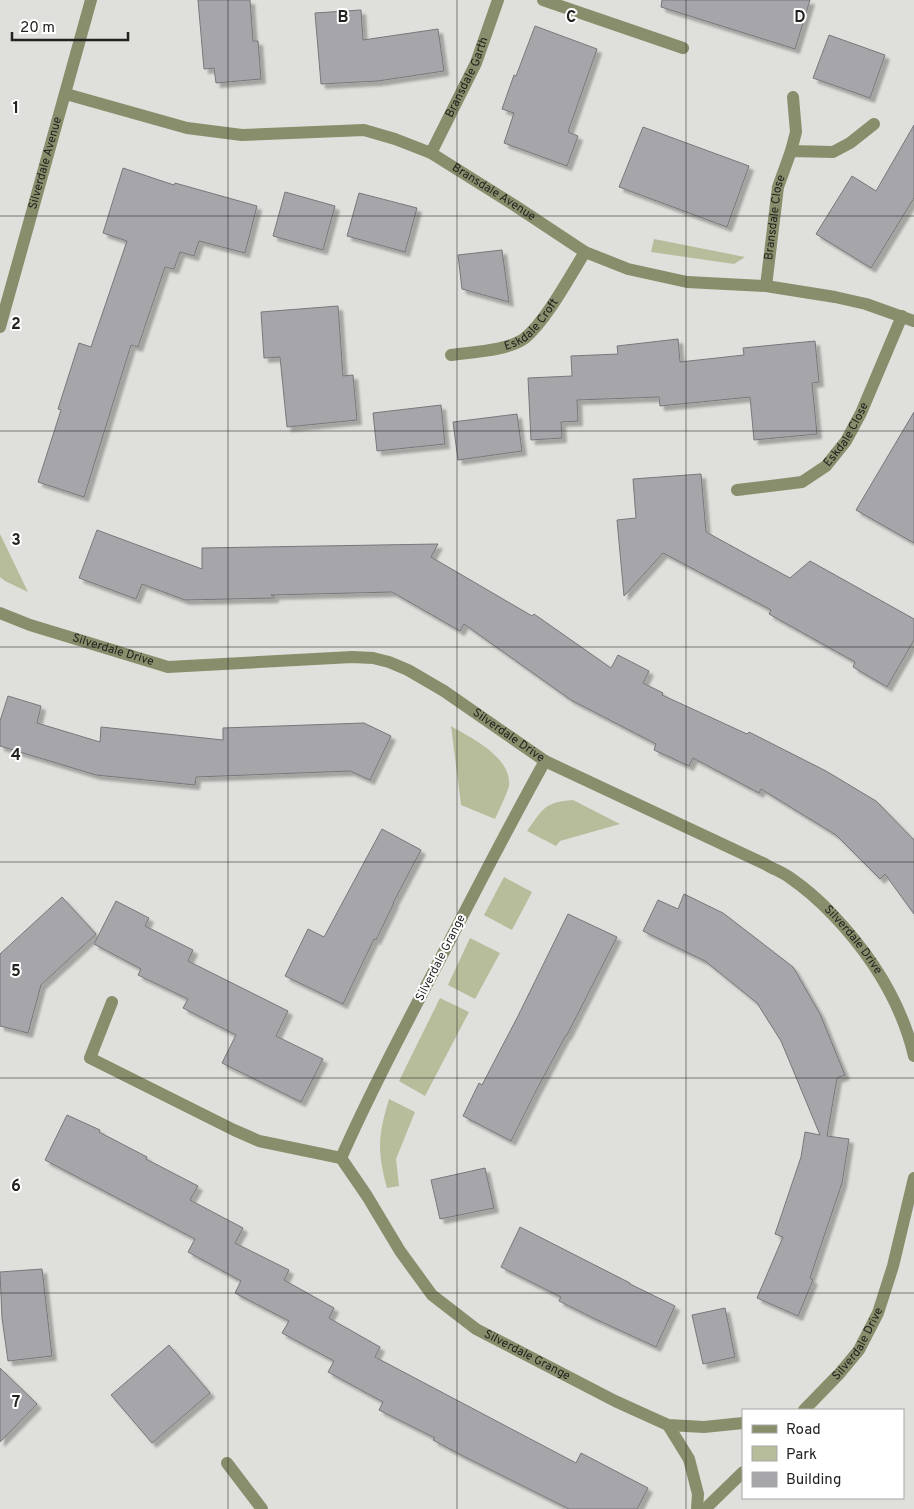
<svg xmlns="http://www.w3.org/2000/svg" width="914" height="1509" viewBox="0 0 914 1509" font-family="Overpass,sans-serif">
  <style>
    .green { fill: #b7bd9a }
    .building { fill: #a6a5aa; stroke: #78777b; filter: url(#shadow) }
    .lines { fill: none; stroke-linecap: round; stroke-linejoin: round }
    .minor { stroke: #888e6b; stroke-width: 12 }
    .grid { fill: none; stroke: #222220; stroke-width: 1; stroke-opacity: 0.55 }
    .labels { text-anchor: middle; dominant-baseline: central; stroke-width: 4; stroke-linejoin: round; paint-order: stroke }
    .street-label { font-size: 12px; fill: #222220; stroke: #fff }
    .grid-label { font-size: 16px; text-anchor: middle; font-weight: bold; fill: #222220; stroke: #fff; stroke-width: 4; stroke-linejoin: round; paint-order: stroke }
  </style>
  <defs>
    <filter id="shadow"><feDropShadow dx="4.5" dy="4.5" stdDeviation="1" flood-color="#0004"/></filter>
  </defs>
  <rect width="100%" height="100%" fill="#dfe0db"/>
  <!-- green -->
  <g class="green">
    <path d="M654 239 745 257 734 264 651 252Z"/>
    <path d="M0 534 28 592 5 581 0 577Z"/>
    <path d="M451 726C471 738 512 757 509 786 507 794 499 810 495 819L461 805Z"/>
    <path d="M573 800 620 824 560 841 556 846 527 831C543 809 544 802 573 800Z"/>
    <path d="M504 877 532 892 512 930 484 915Z"/>
    <path d="M470 938 500 953 475 999 448 985Z"/>
    <path d="M440 998 469 1012 425 1096 399 1081Z"/>
    <path d="M389 1099 415 1112 396 1159 399 1186 387 1188C377 1150 378 1136 389 1099Z"/>
  </g>
  <!-- building -->
  <g class="building">
    <path d="M198 0H250L253 41H258L261 79 216 83 214 68 204 69Z"/>
    <path d="M662 0H810L795 49 661 7Z"/>
    <path d="M361 10 363 40 438 29 444 71 378 81 321 84 315 13Z"/>
    <path d="M535 26 597 49 568 132 578 136 567 166 504 143 514 113 502 109 514 75 516 76Z"/>
    <path d="M829 35 885 55 870 98 813 78Z"/>
    <path d="M914 125V198L871 268 816 234 852 176 876 191Z"/>
    <path d="M643 127 749 166 727 227 619 187Z"/>
    <path d="M123 168 174 185 175 183 257 206 245 253 199 241 194 256 180 252 174 269 165 267 138 347 131 345 84 497 38 482 61 410 58 409 79 343 91 347 127 241 103 233Z"/>
    <path d="M285 192 335 206 323 250 273 236Z"/>
    <path d="M359 193 417 208 405 252 347 236Z"/>
    <path d="M502 250 509 302 462 289 458 255Z"/>
    <path d="M338 306 343 376 353 375 357 420 287 427 280 357 264 358 261 312Z"/>
    <path d="M678 339 680 362 744 355 743 348 815 341 819 382 812 383 817 434 754 440 750 397 660 406 659 397 577 400 578 421 561 422 562 438 531 440 528 378 572 376 571 356 618 354 617 346Z"/>
    <path d="M441 405 445 444 377 451 373 413Z"/>
    <path d="M914 412V543L856 510Z"/>
    <path d="M517 414 522 451 458 460 453 422Z"/>
    <path d="M701 474 706 532 790 578 810 561 914 619V640L887 687 853 667 855 662 769 614 771 610 663 553 624 596 617 520 636 518 633 479Z"/>
    <path d="M97 530 202 569V548L438 544 431 557 532 616 534 614 611 668 618 655 649 671 643 683 663 693 662 695 747 734 749 732 826 771 876 801 914 840V914L885 874 880 879 836 835 761 789 759 793 693 758 689 766 654 750 656 744 571 700 464 624 460 631 392 592 271 595 274 596V598L185 600 142 584 136 599 79 578Z"/>
    <path d="M8 696 41 706 37 723 100 742 101 727 223 740V728L364 723 391 736 370 780 350 771 196 777 195 785 96 775 0 746V721Z"/>
    <path d="M382 829 421 850 393 903H394L376 940 374 939 343 1004 285 976 308 929 324 937Z"/>
    <path d="M684 894 723 913 793 967 820 1014 845 1075 837 1078 827 1136 849 1139 842 1183 810 1278 813 1280 798 1316 757 1298 783 1237 775 1234 801 1157 805 1132 820 1135 781 1041 757 1003 705 961 643 931 658 900 678 909Z"/>
    <path d="M62 897 96 934 41 985 28 1033 0 1026V954Z"/>
    <path d="M116 901 149 918 145 926 193 950 188 961 288 1011 276 1036 323 1059 301 1102 222 1063 236 1035 183 1008 188 999 138 975 141 969 94 944Z"/>
    <path d="M568 914 617 937 567 1035H566L537 1089 511 1141 463 1116 479 1083 482 1085 518 1016Z"/>
    <path d="M67 1115 100 1130 99 1132 147 1157 146 1159 198 1186 190 1200 243 1228 235 1243 289 1270 284 1280 334 1308 329 1318 380 1347 375 1357 576 1463 581 1453 648 1488 637 1509H569L463 1456 433 1440 435 1438 379 1410 383 1402 328 1372 334 1361 282 1333 289 1321 235 1293 241 1281 188 1252 195 1239 45 1160Z"/>
    <path d="M485 1168 494 1208 440 1219 431 1180Z"/>
    <path d="M520 1227 630 1283V1284L675 1306 656 1347 593 1318 559 1301 561 1297 501 1267Z"/>
    <path d="M42 1269 52 1356 8 1361 2 1318 0 1272Z"/>
    <path d="M725 1308 735 1357 703 1364 692 1315Z"/>
    <path d="M169 1345 210 1393 152 1443 111 1395Z"/>
    <path d="M0 1368 37 1404 0 1442Z"/>
  </g>
  <g class="lines">
    <!-- minor -->
    <g class="minor">
      <path d="M543 0 683 48"/>
      <path id="s1" d="M66 94 187 128 242 135 364 130 395 139 431 153 514 205 585 252 628 269 687 282 766 286 835 297 866 304 914 321"/>
      <path d="M791 151 796 132 793 97"/>
      <path id="s2" d="M431 153 476 63 498 0"/>
      <path id="s3" d="M766 286 778 187 791 151 833 152 850 143 874 124"/>
      <path id="s4" d="M0 327 91 0"/>
      <path id="s5" d="M451 355C471 352 508 351 525 338 546 321 570 276 585 252"/>
      <path id="s6" d="M737 490 802 482 826 466 846 441 861 413 902 316"/>
      <path id="s7" d="M0 613 30 625 168 667 352 657 373 658 389 662 408 670 444 691 545 761 765 864C773 869 782 872 789 877 805 888 820 901 833 915 872 956 901 1001 914 1056"/>
      <path id="s8" d="M545 761C507 829 472 898 436 967 403 1030 370 1093 341 1158L367 1196 400 1251 432 1295 476 1329 615 1401 668 1425 704 1427 743 1423"/>
      <path d="M112 1002 90 1058 234 1130 259 1141 341 1158"/>
      <path id="s9" d="M804 1410 840 1373 859 1350 878 1313 893 1266 914 1178"/>
      <path d="M668 1425 689 1459 698 1494 697 1509"/>
      <path d="M227 1463 262 1509"/>
      <path d="M705 1509 743 1472"/>
    </g>
  </g>
  <!-- grid -->
  <path class="grid" d="M228 0V1509M457 0V1509M686 0V1509M0 216H914M0 431H914M0 647H914M0 862H914M0 1078H914M0 1293H914"/>
  <g class="labels">
    <!-- street labels -->
    <g class="street-label">
      <text stroke="none"><textPath href="#s2" startOffset="84">Bransdale Garth</textPath></text>
      <text stroke="none"><textPath href="#s4" startOffset="170">Silverdale Avenue</textPath></text>
      <text stroke="none"><textPath href="#s1" startOffset="448">Bransdale Avenue</textPath></text>
      <text stroke="none"><textPath href="#s3" startOffset="69">Bransdale Close</textPath></text>
      <text stroke="none"><textPath href="#s5" startOffset="90">Eskdale Croft</textPath></text>
      <text stroke="none"><textPath href="#s6" startOffset="132">Eskdale Close</textPath></text>
      <text stroke="none"><textPath href="#s7" startOffset="119">Silverdale Drive</textPath></text>
      <text stroke="none"><textPath href="#s7" startOffset="539">Silverdale Drive</textPath></text>
      <text stroke="none"><textPath href="#s7" startOffset="944">Silverdale Drive</textPath></text>
      <text transform="translate(441 958) rotate(-63)">Silverdale Grange</text>
      <text stroke="none"><textPath href="#s9" startOffset="86">Silverdale Drive</textPath></text>
      <text stroke="none"><textPath href="#s8" startOffset="724">Silverdale Grange</textPath></text>
    </g>
  </g>
  <g class="grid-label">
    <text x="343" y="22">B</text>
    <text x="571" y="22">C</text>
    <text x="800" y="22">D</text>
    <text x="16" y="113">1</text>
    <text x="16" y="329">2</text>
    <text x="16" y="545">3</text>
    <text x="16" y="760">4</text>
    <text x="16" y="976">5</text>
    <text x="16" y="1191">6</text>
    <text x="16" y="1407">7</text>
  </g>
  <!-- legend -->
  <rect x="742" y="1409" width="162" height="90" fill="#ffffff" stroke="#a7a7a6"/>
  <rect x="752" y="1425" width="25" height="8" fill="#888e6b" stroke="#a7a7a6"/>
  <text x="786" y="1434" font-size="15" fill="#222220">Road</text>
  <rect x="752" y="1446" width="25" height="15" fill="#b7bd9a" stroke="#a7a7a6"/>
  <text x="786" y="1459" font-size="15" fill="#222220">Park</text>
  <rect x="752" y="1472" width="25" height="15" fill="#a6a5aa" stroke="#a7a7a6"/>
  <text x="786" y="1484" font-size="15" fill="#222220">Building</text>
  <!-- scale -->
  <path d="M12 32v8h116v-8" fill="none" stroke="#222220" stroke-width="2.5"/>
  <text x="20" y="32" font-size="15" fill="#222220" stroke="#ffffff" stroke-width="4" paint-order="stroke">20 m</text>
</svg>
